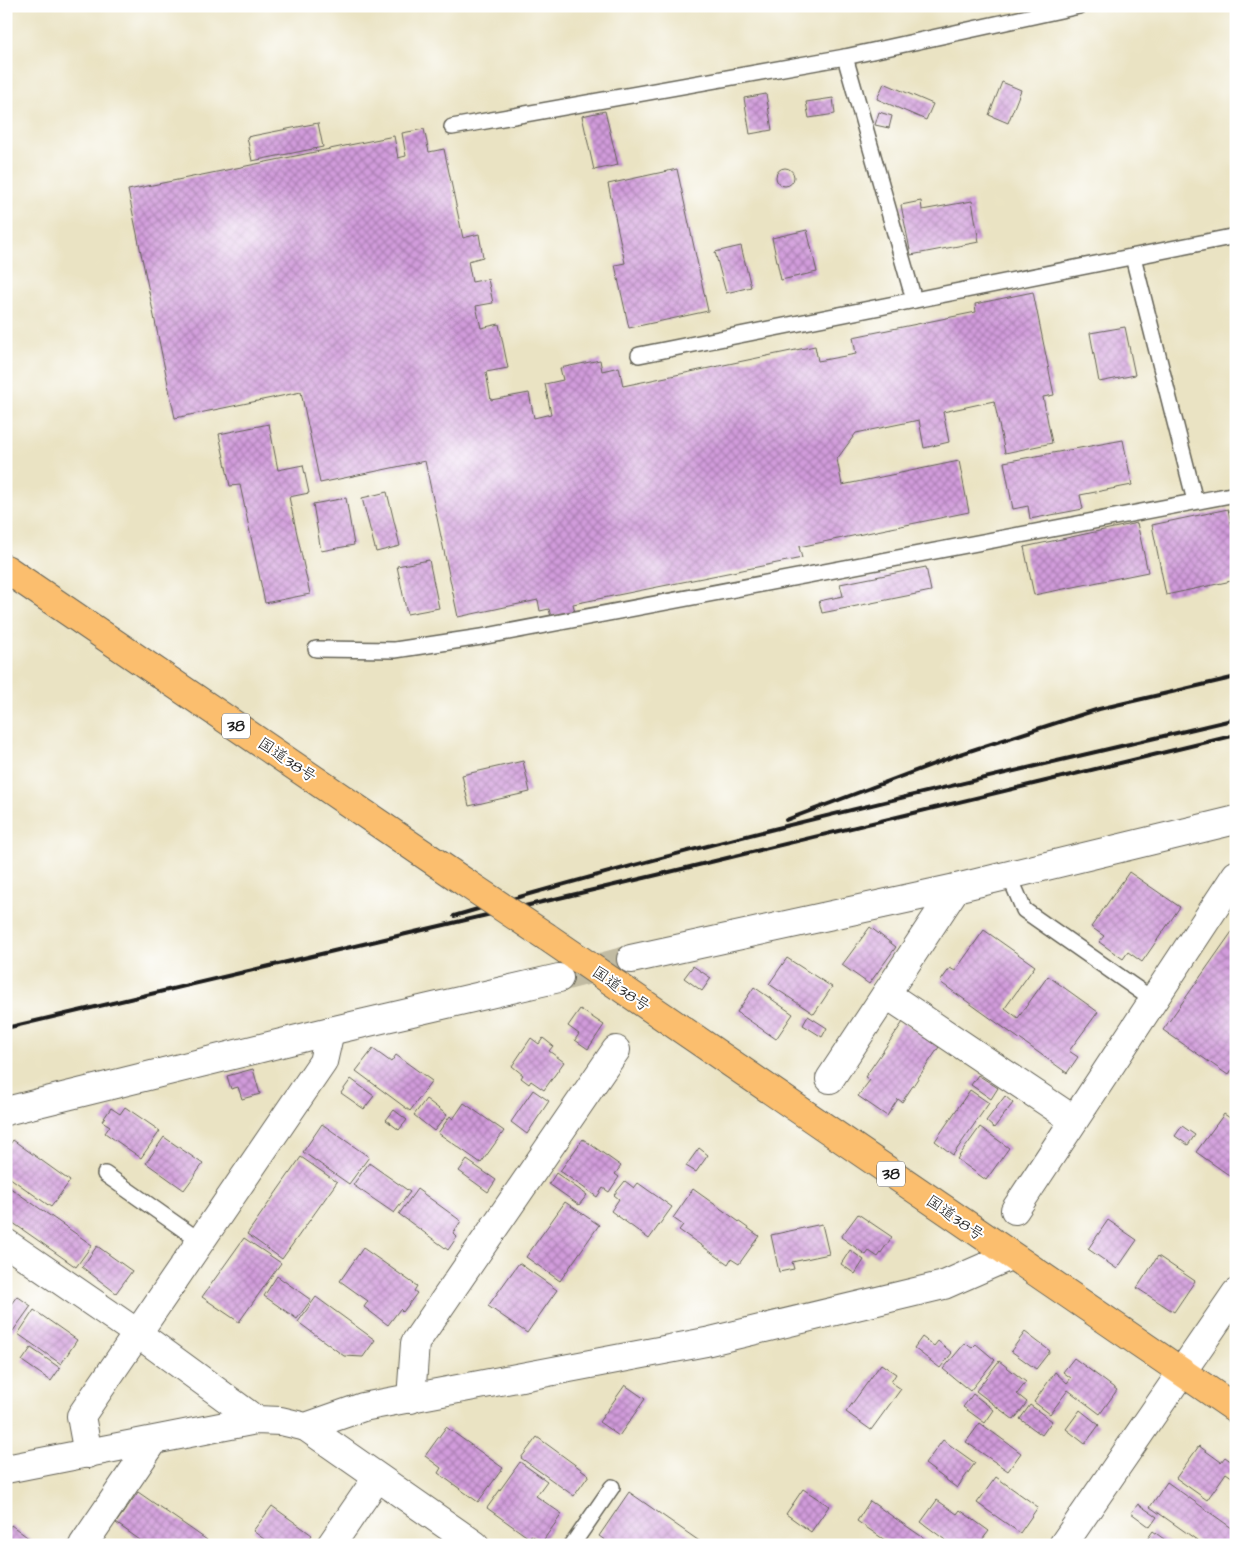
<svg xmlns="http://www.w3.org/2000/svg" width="1242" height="1551" viewBox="0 0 1242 1551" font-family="'Architects Daughter','Klee One',sans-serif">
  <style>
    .building { fill: url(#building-cross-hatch) }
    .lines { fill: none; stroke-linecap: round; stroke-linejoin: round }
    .street-tunnel { stroke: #c1bba2; stroke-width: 28; stroke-dasharray: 28 14; stroke-linecap: butt }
    .lane-casing { stroke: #646256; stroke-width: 18 }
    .street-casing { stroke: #646256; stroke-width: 30 }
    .highway-casing { stroke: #646256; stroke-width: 30 }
    .lane { stroke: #fff; stroke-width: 15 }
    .street { stroke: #fff; stroke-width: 28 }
    .highway { stroke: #fbbe6e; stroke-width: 28 }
    .rail { stroke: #1c1c1c; stroke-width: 4 }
    .highway-bridge-casing { stroke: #646256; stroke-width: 30; stroke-linecap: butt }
    .highway-bridge { stroke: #fbbe6e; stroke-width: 28 }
    .labels { text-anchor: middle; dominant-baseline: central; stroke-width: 4; stroke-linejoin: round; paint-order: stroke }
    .shield { fill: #fff; stroke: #606060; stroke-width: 1 }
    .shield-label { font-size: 15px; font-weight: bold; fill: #1c1c1c }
    .street-label { font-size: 16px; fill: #1c1c1c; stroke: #fff }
  </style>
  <defs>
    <pattern id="building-cross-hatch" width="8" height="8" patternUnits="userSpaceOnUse" patternTransform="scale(1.25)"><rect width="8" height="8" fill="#d19bdb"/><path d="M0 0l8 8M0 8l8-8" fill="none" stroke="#a97eb1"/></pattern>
  </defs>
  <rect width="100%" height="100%" fill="#fff"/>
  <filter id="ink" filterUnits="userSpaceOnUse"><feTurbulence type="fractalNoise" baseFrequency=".02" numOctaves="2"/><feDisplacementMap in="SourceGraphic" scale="10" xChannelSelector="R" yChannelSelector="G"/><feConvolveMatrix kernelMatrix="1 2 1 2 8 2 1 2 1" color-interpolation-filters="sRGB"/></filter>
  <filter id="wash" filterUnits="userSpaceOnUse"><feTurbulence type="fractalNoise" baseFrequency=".0096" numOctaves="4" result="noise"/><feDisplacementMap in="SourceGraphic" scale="20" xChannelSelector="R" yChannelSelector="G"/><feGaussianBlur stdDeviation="1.12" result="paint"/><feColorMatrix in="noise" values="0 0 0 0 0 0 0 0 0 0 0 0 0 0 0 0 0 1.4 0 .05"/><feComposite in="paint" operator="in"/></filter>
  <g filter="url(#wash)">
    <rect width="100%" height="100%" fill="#eae3c3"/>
    <g id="blocks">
      <!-- building -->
      <g class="building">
        <path d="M1002 82 1021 90 1008 123 989 115Z"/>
        <path d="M884 83 933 104 926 120 877 99Z"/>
        <path d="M766 94 772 130 750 134 744 98Z"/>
        <path d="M833 98 835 114 809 118 806 102Z"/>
        <path d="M605 111 618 165 594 170 582 116Z"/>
        <path d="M879 112 892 116 889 128 875 125Z"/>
        <path d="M318 123 323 147 252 161 247 137Z"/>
        <path d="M424 129 429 152 444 149 463 238 479 234 483 257 468 261 472 282 488 279 493 303 476 306 481 328 499 324 508 368 486 372 491 400 529 393 534 418 551 414 545 384 563 380 560 368 600 360 602 371 619 367 623 386 815 346 818 361 856 354 853 337 976 312 975 304 1033 292 1054 395 1043 397 1052 443 1005 453 994 401 943 412 949 442 924 448 919 420 856 433 837 459 842 485 959 461 969 512 799 547 802 558 573 604 575 612 551 617 549 609 540 611 538 600 458 617 425 461 320 483 301 392 175 418 128 190 394 136 398 158 406 156 402 133Z"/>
        <circle cx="785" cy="177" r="9"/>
        <path d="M677 169 708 311 629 328 615 265 625 263 608 184Z"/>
        <path d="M921 201 922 210 972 201 979 242 911 255 901 205Z"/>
        <path d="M807 230 817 272 781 280 772 238Z"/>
        <path d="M741 246 751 287 726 293 715 252Z"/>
        <path d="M1125 327 1135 375 1099 382 1090 333Z"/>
        <path d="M269 424 278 470 303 465 309 493 289 497 310 594 265 603 240 485 230 486 219 434Z"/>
        <path d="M1123 440 1132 485 1080 495 1083 509 1030 519 1028 506 1013 509 1004 462Z"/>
        <path d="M387 492 400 546 376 552 362 498Z"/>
        <path d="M346 498 354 545 321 551 313 504Z"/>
        <path d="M1228 509 1236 547V580L1166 595 1152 525Z"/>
        <path d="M1137 523 1148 572 1034 595 1024 547Z"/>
        <path d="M429 560 439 608 407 614 397 566Z"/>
        <path d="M926 567 931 591 822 613 819 601 843 596 840 584Z"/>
        <path d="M523 761 530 792 469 806 462 775Z"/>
        <path d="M1129 872 1180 907 1142 962 1128 952 1123 959 1099 942 1104 936 1091 927Z"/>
        <path d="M1236 926V1065L1228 1075 1163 1030Z"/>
        <path d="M870 927 896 947 869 984 842 965Z"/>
        <path d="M984 930 1035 966 1005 1008 1018 1018 1048 976 1098 1012 1069 1051 1078 1057 1067 1073 940 982 950 968 955 971Z"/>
        <path d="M787 958 832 987 814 1014 769 984Z"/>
        <path d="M693 966 711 978 702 991 684 978Z"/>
        <path d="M754 987 793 1014 776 1039 737 1012Z"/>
        <path d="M580 1009 604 1025 588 1049 575 1040 579 1034 568 1026Z"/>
        <path d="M808 1016 827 1028 822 1037 803 1025Z"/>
        <path d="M903 1022 939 1047 902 1102 898 1099 887 1116 858 1096 870 1080 865 1077Z"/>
        <path d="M531 1038 539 1044 543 1038 553 1046 549 1051 564 1062 544 1090 531 1081 529 1084 521 1078 523 1075 512 1066Z"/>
        <path d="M373 1049 391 1062 396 1055 432 1081 410 1111 356 1071Z"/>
        <path d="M253 1069 260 1094 242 1099 238 1087 231 1089 227 1076Z"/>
        <path d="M978 1075 998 1088 991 1099 971 1085Z"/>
        <path d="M351 1079 374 1096 364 1109 341 1093Z"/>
        <path d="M533 1090 549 1101 527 1134 511 1122Z"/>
        <path d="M970 1090 989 1103 953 1155 935 1141Z"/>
        <path d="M1005 1096 1013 1103 994 1128 986 1121Z"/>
        <path d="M426 1099 447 1115 434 1131 414 1115Z"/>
        <path d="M464 1103 504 1131 481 1163 438 1133 450 1116 453 1119Z"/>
        <path d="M125 1107 160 1131 141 1158 105 1133 110 1126 102 1121 111 1108 120 1114Z"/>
        <path d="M394 1110 407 1120 399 1130 386 1120Z"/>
        <path d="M1224 1114 1236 1122V1180L1196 1152Z"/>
        <path d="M322 1124 369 1157 349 1184 303 1152Z"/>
        <path d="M1182 1126 1195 1135 1188 1145 1175 1136Z"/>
        <path d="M980 1127 1009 1148 986 1180 957 1159Z"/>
        <path d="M164 1137 203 1164 184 1190 146 1163Z"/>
        <path d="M583 1139 621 1166 615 1174 619 1177 609 1192 603 1188 597 1197 560 1171Z"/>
        <path d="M13 1140 70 1181 51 1207 6 1175V1150Z"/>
        <path d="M699 1148 708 1155 696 1172 686 1166Z"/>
        <path d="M301 1157 337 1182 282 1259 247 1234Z"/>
        <path d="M467 1160 496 1180 488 1192 459 1171Z"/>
        <path d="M369 1163 410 1192 394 1213 353 1185Z"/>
        <path d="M556 1173 587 1195 579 1205 549 1184Z"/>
        <path d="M625 1181 634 1188 638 1183 672 1207 649 1239 611 1211 619 1199 614 1195Z"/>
        <path d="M6 1185 92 1245 76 1267 6 1218Z"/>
        <path d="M417 1189 461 1221 453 1233 457 1237 448 1250 399 1214Z"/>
        <path d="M693 1189 759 1236 739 1264 731 1259 728 1264 679 1230 683 1225 673 1218Z"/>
        <path d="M565 1202 599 1225 560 1281 526 1257Z"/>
        <path d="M858 1214 892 1237 878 1257 869 1251 866 1255 841 1237Z"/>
        <path d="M1108 1220 1137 1240 1117 1269 1088 1249Z"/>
        <path d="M822 1224 829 1254 792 1262 794 1269 779 1272 771 1235Z"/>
        <path d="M244 1238 281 1263 239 1322 202 1297Z"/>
        <path d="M97 1246 132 1271 116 1293 82 1267Z"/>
        <path d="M363 1248 417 1286 414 1291 417 1293 403 1312 400 1309 388 1325 364 1307 368 1301 340 1281Z"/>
        <path d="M850 1250 864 1260 855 1274 841 1264Z"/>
        <path d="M1158 1256 1195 1281 1174 1312 1137 1288Z"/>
        <path d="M519 1263 557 1290 527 1333 488 1306Z"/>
        <path d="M277 1276 311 1300 297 1319 264 1296Z"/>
        <path d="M17 1296 31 1306 13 1331 6 1327V1311Z"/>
        <path d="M316 1297 375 1340 363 1357 344 1356 298 1322Z"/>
        <path d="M34 1310 77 1340 61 1364 18 1334Z"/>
        <path d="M1025 1332 1050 1351 1036 1369 1011 1351Z"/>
        <path d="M922 1337 934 1346 938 1341 952 1353 940 1368 914 1348Z"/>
        <path d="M965 1343 972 1348 976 1344 995 1360 970 1391 943 1369Z"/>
        <path d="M31 1348 60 1368 51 1381 22 1361Z"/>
        <path d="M1074 1358 1117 1390 1100 1414 1068 1390 1050 1414 1034 1402 1055 1372 1067 1383 1071 1378 1063 1372Z"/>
        <path d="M999 1361 1026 1382 1017 1394 1027 1402 1014 1420 976 1391Z"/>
        <path d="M881 1364 896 1374 891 1382 901 1389 871 1430 846 1412Z"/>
        <path d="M625 1385 645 1399 619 1436 599 1422Z"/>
        <path d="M973 1394 994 1410 985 1423 963 1407Z"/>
        <path d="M1030 1405 1052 1421 1042 1435 1020 1419Z"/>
        <path d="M1080 1410 1099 1425 1085 1444 1066 1429Z"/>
        <path d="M980 1423 1021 1453 1008 1471 966 1442Z"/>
        <path d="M446 1427 503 1468 478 1502 438 1473 441 1468 425 1456Z"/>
        <path d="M537 1437 589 1475 574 1496 521 1458Z"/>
        <path d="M943 1440 975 1463 957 1488 925 1464Z"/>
        <path d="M1199 1446 1221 1462 1225 1457 1236 1465V1480L1226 1473 1207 1500 1176 1478Z"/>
        <path d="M520 1462 547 1481 536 1496 562 1514 542 1542 531 1535 529 1538 487 1508Z"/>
        <path d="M996 1477 1038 1507 1020 1533 977 1503Z"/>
        <path d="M1167 1482 1236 1531V1545H1204L1150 1507Z"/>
        <path d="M803 1489 829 1506 811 1532 786 1514Z"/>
        <path d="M138 1492 207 1540 204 1545H147L116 1523Z"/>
        <path d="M629 1492 705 1545H612L599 1536Z"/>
        <path d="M937 1500 957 1514 960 1510 989 1531 982 1540 989 1545H952L921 1522Z"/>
        <path d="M870 1501 934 1545H892L857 1521Z"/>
        <path d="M1138 1504 1157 1517 1150 1527 1131 1513Z"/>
        <path d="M272 1506 312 1535 305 1545H272L253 1531Z"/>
        <path d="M11 1525 38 1545H6V1532Z"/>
        <path d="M1153 1531 1172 1545H1143Z"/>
      </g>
    </g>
  </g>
  <g filter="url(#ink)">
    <use href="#blocks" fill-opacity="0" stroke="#646256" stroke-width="1"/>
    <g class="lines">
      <!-- street-tunnel -->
      <path class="street-tunnel" d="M559 978 631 959"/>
      <defs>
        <g id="lane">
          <path d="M845 57 914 300"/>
          <path d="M452 127 845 57 1079 6"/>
          <path d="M1133 257 1195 501"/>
          <path d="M639 355 1236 236"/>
          <path d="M316 649 395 650 481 637 1236 494"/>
          <path d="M1009 875 1024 910 1153 1000"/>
          <path d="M105 1174 200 1241"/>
          <path d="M572 1545 612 1487"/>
        </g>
        <g id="street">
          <path d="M631 959 956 888 1236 820"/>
          <path d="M886 994 1074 1120"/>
          <path d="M830 1079 956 888"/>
          <path d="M6 1111 330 1031 559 978"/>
          <path d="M1015 1210 1236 875"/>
          <path d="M6 1243 137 1333 256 1420"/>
          <path d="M411 1399 415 1343 616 1050"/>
          <path d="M306 1427 475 1545"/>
          <path d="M88 1454 81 1416 323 1062 330 1031"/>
          <path d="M6 1469 256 1420 281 1421 306 1427 363 1407 706 1342 944 1285 1010 1256"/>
          <path d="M83 1545 153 1442"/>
          <path d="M331 1545 377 1478"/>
          <path d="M1063 1545 1236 1293"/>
        </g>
        <g id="highway">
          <path d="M6 569 466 883"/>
          <path d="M547 937 1236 1409"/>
        </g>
      </defs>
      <!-- lane casing -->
      <use href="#lane" class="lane-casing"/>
      <!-- street casing -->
      <use href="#street" class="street-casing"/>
      <!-- highway casing -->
      <use href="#highway" class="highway-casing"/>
      <!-- lane -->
      <use href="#lane" class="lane"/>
      <!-- street -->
      <use href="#street" class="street"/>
      <!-- highway -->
      <use href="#highway" class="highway"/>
      <!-- rail -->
      <g class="rail">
        <path d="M786 820 960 754 1099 709 1236 677"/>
        <path d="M454 916C711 839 974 781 1236 719"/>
        <path d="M6 1028 657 875 1236 735"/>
      </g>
      <defs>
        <path id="highway-bridge" d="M466 883 547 937"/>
      </defs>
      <!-- highway-bridge casing -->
      <use href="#highway-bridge" class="highway-bridge-casing"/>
      <!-- highway-bridge -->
      <use href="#highway-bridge" class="highway-bridge"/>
    </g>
  </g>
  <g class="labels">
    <!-- shield labels -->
    <g class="shield">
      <rect x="222" y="713.5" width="28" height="25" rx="4"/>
      <rect x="877" y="1161.5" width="28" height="25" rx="4"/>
    </g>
    <g class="shield-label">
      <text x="236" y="726">38</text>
      <text x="891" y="1174">38</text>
    </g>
    <!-- street labels -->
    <g class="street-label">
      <text transform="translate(287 760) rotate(34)">国道38号</text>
      <text transform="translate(621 989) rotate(35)">国道38号</text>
      <text transform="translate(955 1218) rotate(35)">国道38号</text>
    </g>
  </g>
  <!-- margin -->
  <rect width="1242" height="1551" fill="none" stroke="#fff" stroke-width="25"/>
</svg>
